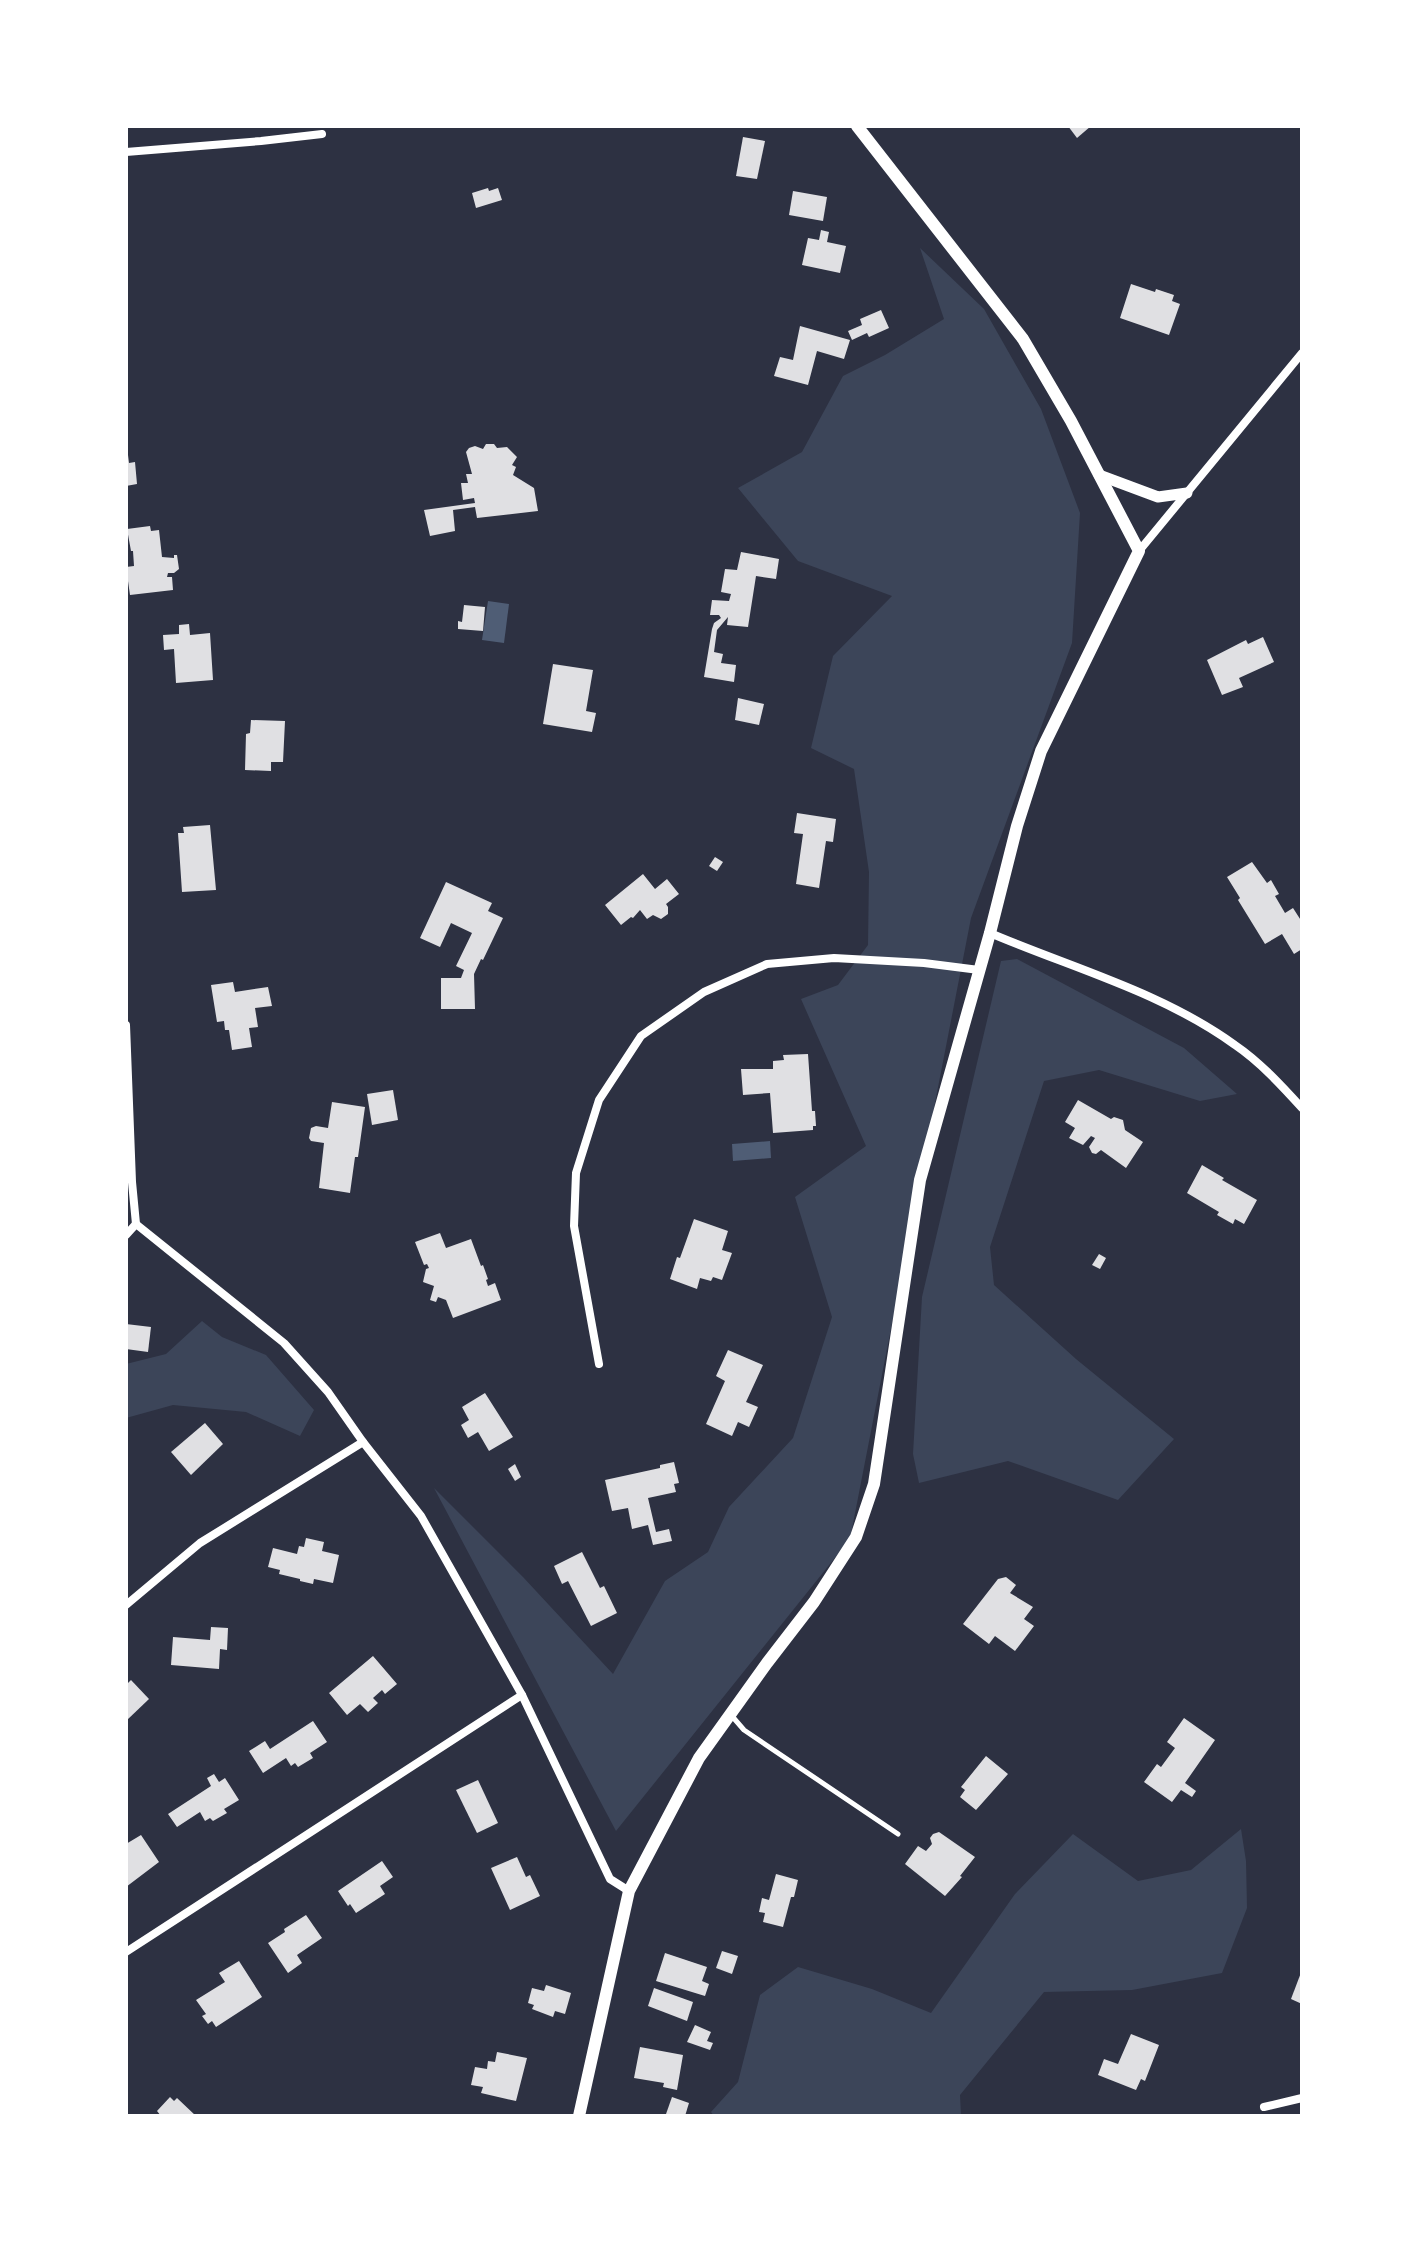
<svg xmlns="http://www.w3.org/2000/svg" width="1428" height="2242" viewBox="0 0 1428 2242" font-family="Mulish,sans-serif">
  <style>
    .green { fill: #3c4559 }
    .water { fill: #4f5d75 }
    .building { fill: #e0e0e3 }
    .lines { fill: none; stroke-linecap: round; stroke-linejoin: round }
    .service { stroke: #fff; stroke-width: 5 }
    .minor { stroke: #fff; stroke-width: 8 }
    .tertiary { stroke: #fff; stroke-width: 11 }
    .secondary { stroke: #fff; stroke-width: 12 }
  </style>
  <rect width="100%" height="100%" fill="#2d3142"/>
  <!-- green -->
  <g class="green">
    <path d="M920 248 984 309 1041 409 1080 513 1072 643 971 918 850 1539 616 1831 434 1488 523 1577 613 1674 665 1581 708 1552 729 1507 793 1438 832 1317 795 1197 866 1146 801 999 838 985 868 945 869 872 854 769 811 748 833 656 892 596 798 561 738 488 802 452 843 376 885 355 944 319Z"/>
    <path d="M1017 959 1184 1048 1237 1094 1200 1101 1099 1070 1044 1081 990 1247 994 1285 1076 1359 1174 1439 1118 1500 1008 1461 919 1483 913 1454 922 1297 1001 961Z"/>
    <path d="M202 1321 222 1337 266 1355 314 1410 300 1436 246 1412 173 1405 126 1418V1364L166 1354Z"/>
    <path d="M1241 1829 1246 1861 1247 1908 1222 1973 1132 1990 1044 1992 960 2095 961 2116H714L711 2112 738 2082 760 1995 798 1967 872 1989 931 2013 1015 1894 1073 1834 1138 1881 1191 1870Z"/>
  </g>
  <!-- water -->
  <g class="water">
    <path d="M488 601 509 604 504 643 482 640Z"/>
    <path d="M770 1141 771 1158 733 1161 732 1144Z"/>
  </g>
  <!-- building -->
  <g class="building">
    <path d="M1068 126H1091L1077 138Z"/>
    <path d="M743 137 765 141 757 179 736 176Z"/>
    <path d="M488 188 489 191 498 188 502 200 476 208 472 193Z"/>
    <path d="M793 191 827 197 823 221 789 215Z"/>
    <path d="M821 230 829 232 827 242 846 246 840 273 802 265 808 238 819 240Z"/>
    <path d="M1131 284 1155 292 1156 289 1174 295 1172 301 1180 304 1169 335 1120 318Z"/>
    <path d="M881 310 889 328 869 337 867 333 852 340 848 331 862 325 860 319Z"/>
    <path d="M800 326 850 340 844 359 817 351 808 385 774 376 780 357 793 360Z"/>
    <path d="M486 444H494L497 448 507 447 517 457 512 465 516 467 513 475 534 488 538 511 477 518 475 507 453 510 455 531 430 536 424 510 475 503 474 498 463 500 461 483H468L466 474H472L466 452 469 448 475 446 483 449Z"/>
    <path d="M126 455H128L129 463 135 462 137 484 126 486Z"/>
    <path d="M150 526 151 531 159 530 162 557 174 558V555H177L179 569 174 573H168L167 577H172L173 590 130 595 126 567 134 566 133 551H131L127 529Z"/>
    <path d="M741 552 779 559 776 579 756 576 748 627 727 625 728 617 717 630 714 652 723 654 721 663 736 665 734 682 704 677 712 629 714 623 721 618 719 615H710L712 600 729 601 731 594 721 592 725 569 737 570Z"/>
    <path d="M464 605 485 607 483 631 458 629V621L462 622Z"/>
    <path d="M189 624 190 635 210 633 213 680 176 683 174 649 164 650 163 635 179 634V625Z"/>
    <path d="M1263 637 1274 662 1239 678 1243 687 1222 695 1207 660 1246 640 1248 644Z"/>
    <path d="M553 664 593 670 586 711 596 713 592 732 543 724Z"/>
    <path d="M738 698 764 704 759 725 735 720Z"/>
    <path d="M251 720 285 721 283 762H271V771L245 770 246 734 250 733Z"/>
    <path d="M797 813 836 819 833 842 826 841 819 888 796 884 803 834 794 833Z"/>
    <path d="M210 825 216 890 182 892 178 833H184L183 827Z"/>
    <path d="M715 857 723 862 717 871 709 866Z"/>
    <path d="M1252 862 1267 883 1271 880 1279 894 1275 896 1285 913 1293 908 1302 922V949L1294 954 1282 934 1265 944 1238 900 1240 898 1227 877Z"/>
    <path d="M643 874 655 889 667 879 679 894 666 904 668 907V914L661 919 653 915 647 919 640 910 633 918 631 917 621 925 605 905Z"/>
    <path d="M446 882 492 903 488 911 503 918 483 960 481 959 474 974 475 1009H441V978H461L464 970 456 966 472 933 451 923 440 947 420 938Z"/>
    <path d="M233 982 235 992 268 987 272 1006 255 1008 258 1027 249 1028 252 1047 232 1050 229 1030H225L224 1021 217 1022 211 985Z"/>
    <path d="M808 1054 812 1111H815L816 1126H813V1130L773 1133 770 1093 743 1095 741 1069H773V1061L784 1060 783 1055Z"/>
    <path d="M393 1090 398 1120 372 1125 367 1094Z"/>
    <path d="M1078 1100 1111 1119 1114 1117 1123 1120 1125 1130 1143 1142 1126 1168 1101 1150 1096 1154 1092 1153 1089 1147 1095 1138 1091 1136 1083 1145 1069 1138 1075 1128 1065 1122Z"/>
    <path d="M332 1102 365 1107 358 1157H355L350 1193 319 1188 324 1143 311 1141 309 1138 311 1128 316 1126 328 1128Z"/>
    <path d="M1202 1165 1224 1178 1222 1180 1257 1200 1244 1224 1235 1219 1233 1224 1217 1215 1219 1212 1187 1193Z"/>
    <path d="M694 1219 728 1231 722 1250 732 1253 722 1280 713 1277 711 1281 700 1278 697 1289 670 1279 677 1257 680 1258Z"/>
    <path d="M440 1233 446 1248 471 1239 481 1266 483 1265 488 1279 486 1280 488 1286 495 1283 501 1300 453 1318 446 1300 438 1297 436 1302 430 1300 434 1286 423 1282 426 1269 429 1268 427 1264 424 1265 415 1242Z"/>
    <path d="M1099 1254 1106 1258 1100 1269 1092 1265Z"/>
    <path d="M126 1324 151 1327 148 1352 126 1349Z"/>
    <path d="M728 1350 763 1365 746 1402 758 1407 749 1427 738 1422 732 1436 706 1424 725 1381 716 1376Z"/>
    <path d="M485 1393 513 1437 489 1451 478 1432 468 1438 461 1425 469 1420 462 1407Z"/>
    <path d="M205 1423 223 1444 191 1475 171 1452Z"/>
    <path d="M674 1462 679 1483 674 1484 676 1492 648 1498 656 1532 669 1529 672 1541 653 1545 648 1525 632 1529 628 1508 612 1511 605 1480 660 1468V1465Z"/>
    <path d="M515 1464 521 1477 515 1481 508 1469Z"/>
    <path d="M306 1538 324 1542 322 1551 339 1555 333 1583 314 1579 313 1584 300 1581V1579L279 1574 280 1570 268 1567 273 1548 297 1554 299 1546 304 1547Z"/>
    <path d="M582 1552 600 1588 604 1586 617 1613 591 1626 568 1581 562 1584 554 1566Z"/>
    <path d="M1006 1577 1016 1585 1010 1593 1033 1607 1024 1619 1034 1626 1015 1651 995 1636 989 1644 963 1624 998 1579Z"/>
    <path d="M211 1627 228 1628 227 1650 220 1649 219 1669 171 1665 173 1637 210 1640Z"/>
    <path d="M373 1656 397 1684 385 1694 382 1690 373 1698 378 1703 368 1712 360 1704 347 1715 329 1693Z"/>
    <path d="M131 1680 149 1699 126 1721V1685Z"/>
    <path d="M1184 1718 1215 1740 1185 1783 1196 1791 1192 1797 1181 1790 1172 1802 1144 1782 1157 1764 1161 1767 1175 1748 1167 1742Z"/>
    <path d="M313 1721 327 1742 310 1753 313 1758 298 1767 295 1763 291 1766 286 1758 263 1773 249 1751 265 1741 270 1749Z"/>
    <path d="M986 1756 1008 1774 976 1810 960 1797 965 1790 961 1787Z"/>
    <path d="M214 1774 219 1782 225 1778 239 1800 224 1809 227 1813 213 1821 210 1818 205 1821 200 1812 177 1827 168 1814 211 1786 207 1778Z"/>
    <path d="M478 1780 498 1823 477 1833 456 1790Z"/>
    <path d="M939 1832 975 1857 960 1876 962 1877 945 1896 905 1864 918 1846 926 1851 932 1844 930 1838 933 1834Z"/>
    <path d="M141 1835 159 1862 126 1887V1854L128 1853 126 1844Z"/>
    <path d="M517 1857 526 1877 530 1875 540 1896 510 1910 491 1868Z"/>
    <path d="M382 1861 393 1877 380 1886 385 1894 356 1913 350 1904 348 1906 338 1891Z"/>
    <path d="M776 1874 798 1880 794 1897H791L783 1927 763 1922 765 1913 759 1912 762 1898 769 1900Z"/>
    <path d="M306 1915 322 1938 297 1955 302 1963 288 1973 268 1943 285 1932 284 1929Z"/>
    <path d="M722 1951 738 1956 732 1974 716 1968Z"/>
    <path d="M665 1953 707 1967 702 1981 709 1984 705 1996 656 1981Z"/>
    <path d="M239 1961 262 1997 216 2027 212 2021 208 2024 202 2016 206 2014 196 2000 225 1982 219 1973Z"/>
    <path d="M1302 1970V2004L1291 1999Z"/>
    <path d="M546 1985 571 1993 565 2014 555 2011 553 2017 532 2009 534 2005 528 2003 532 1988 544 1991Z"/>
    <path d="M654 1988 693 2002 687 2021 648 2006Z"/>
    <path d="M695 2025 711 2032 707 2041 713 2043 710 2050 687 2042Z"/>
    <path d="M1131 2034 1159 2045 1145 2081 1141 2079 1136 2090 1098 2075 1104 2059 1118 2064Z"/>
    <path d="M640 2047 683 2055 677 2090 663 2087 664 2083 634 2078Z"/>
    <path d="M497 2052 527 2058 516 2101 481 2093 483 2087 471 2085 475 2067 487 2069 488 2061 495 2062Z"/>
    <path d="M170 2097 174 2101 177 2098 196 2116H161L157 2111Z"/>
    <path d="M672 2097 689 2103 685 2116 666 2114Z"/>
  </g>
  <g class="lines">
    <!-- service -->
    <path class="service" d="M731 1715 744 1730 898 1834"/>
    <!-- minor -->
    <g class="minor">
      <path d="M126 152 261 141 322 134"/>
      <path d="M1139 551 1302 353"/>
      <path d="M990 933C1072 968 1162 992 1235 1045 1260 1062 1282 1086 1302 1108"/>
      <path d="M126 1025 132 1182 136 1224 284 1343 328 1392 363 1442 421 1516 522 1695 610 1879 629 1891"/>
      <path d="M126 1235 136 1224"/>
      <path d="M599 1364 574 1226 576 1173 599 1100 641 1036 704 992 767 964 834 958 924 963 979 970"/>
      <path d="M126 1605 200 1543 363 1442"/>
      <path d="M126 1952 522 1695"/>
      <path d="M1264 2107 1302 2098"/>
    </g>
    <!-- tertiary -->
    <path class="tertiary" d="M1099 475 1158 497 1187 493"/>
    <!-- secondary -->
    <path class="secondary" d="M579 2116 629 1891 699 1758 767 1663 814 1602 856 1537 874 1484 920 1180 990 933 1017 826 1041 751 1139 551 1071 421 1023 339 857 126"/>
  </g>
  <!-- border -->
  <rect width="1428" height="2242" fill="none" stroke="#ffffff" stroke-width="256"/>
</svg>
